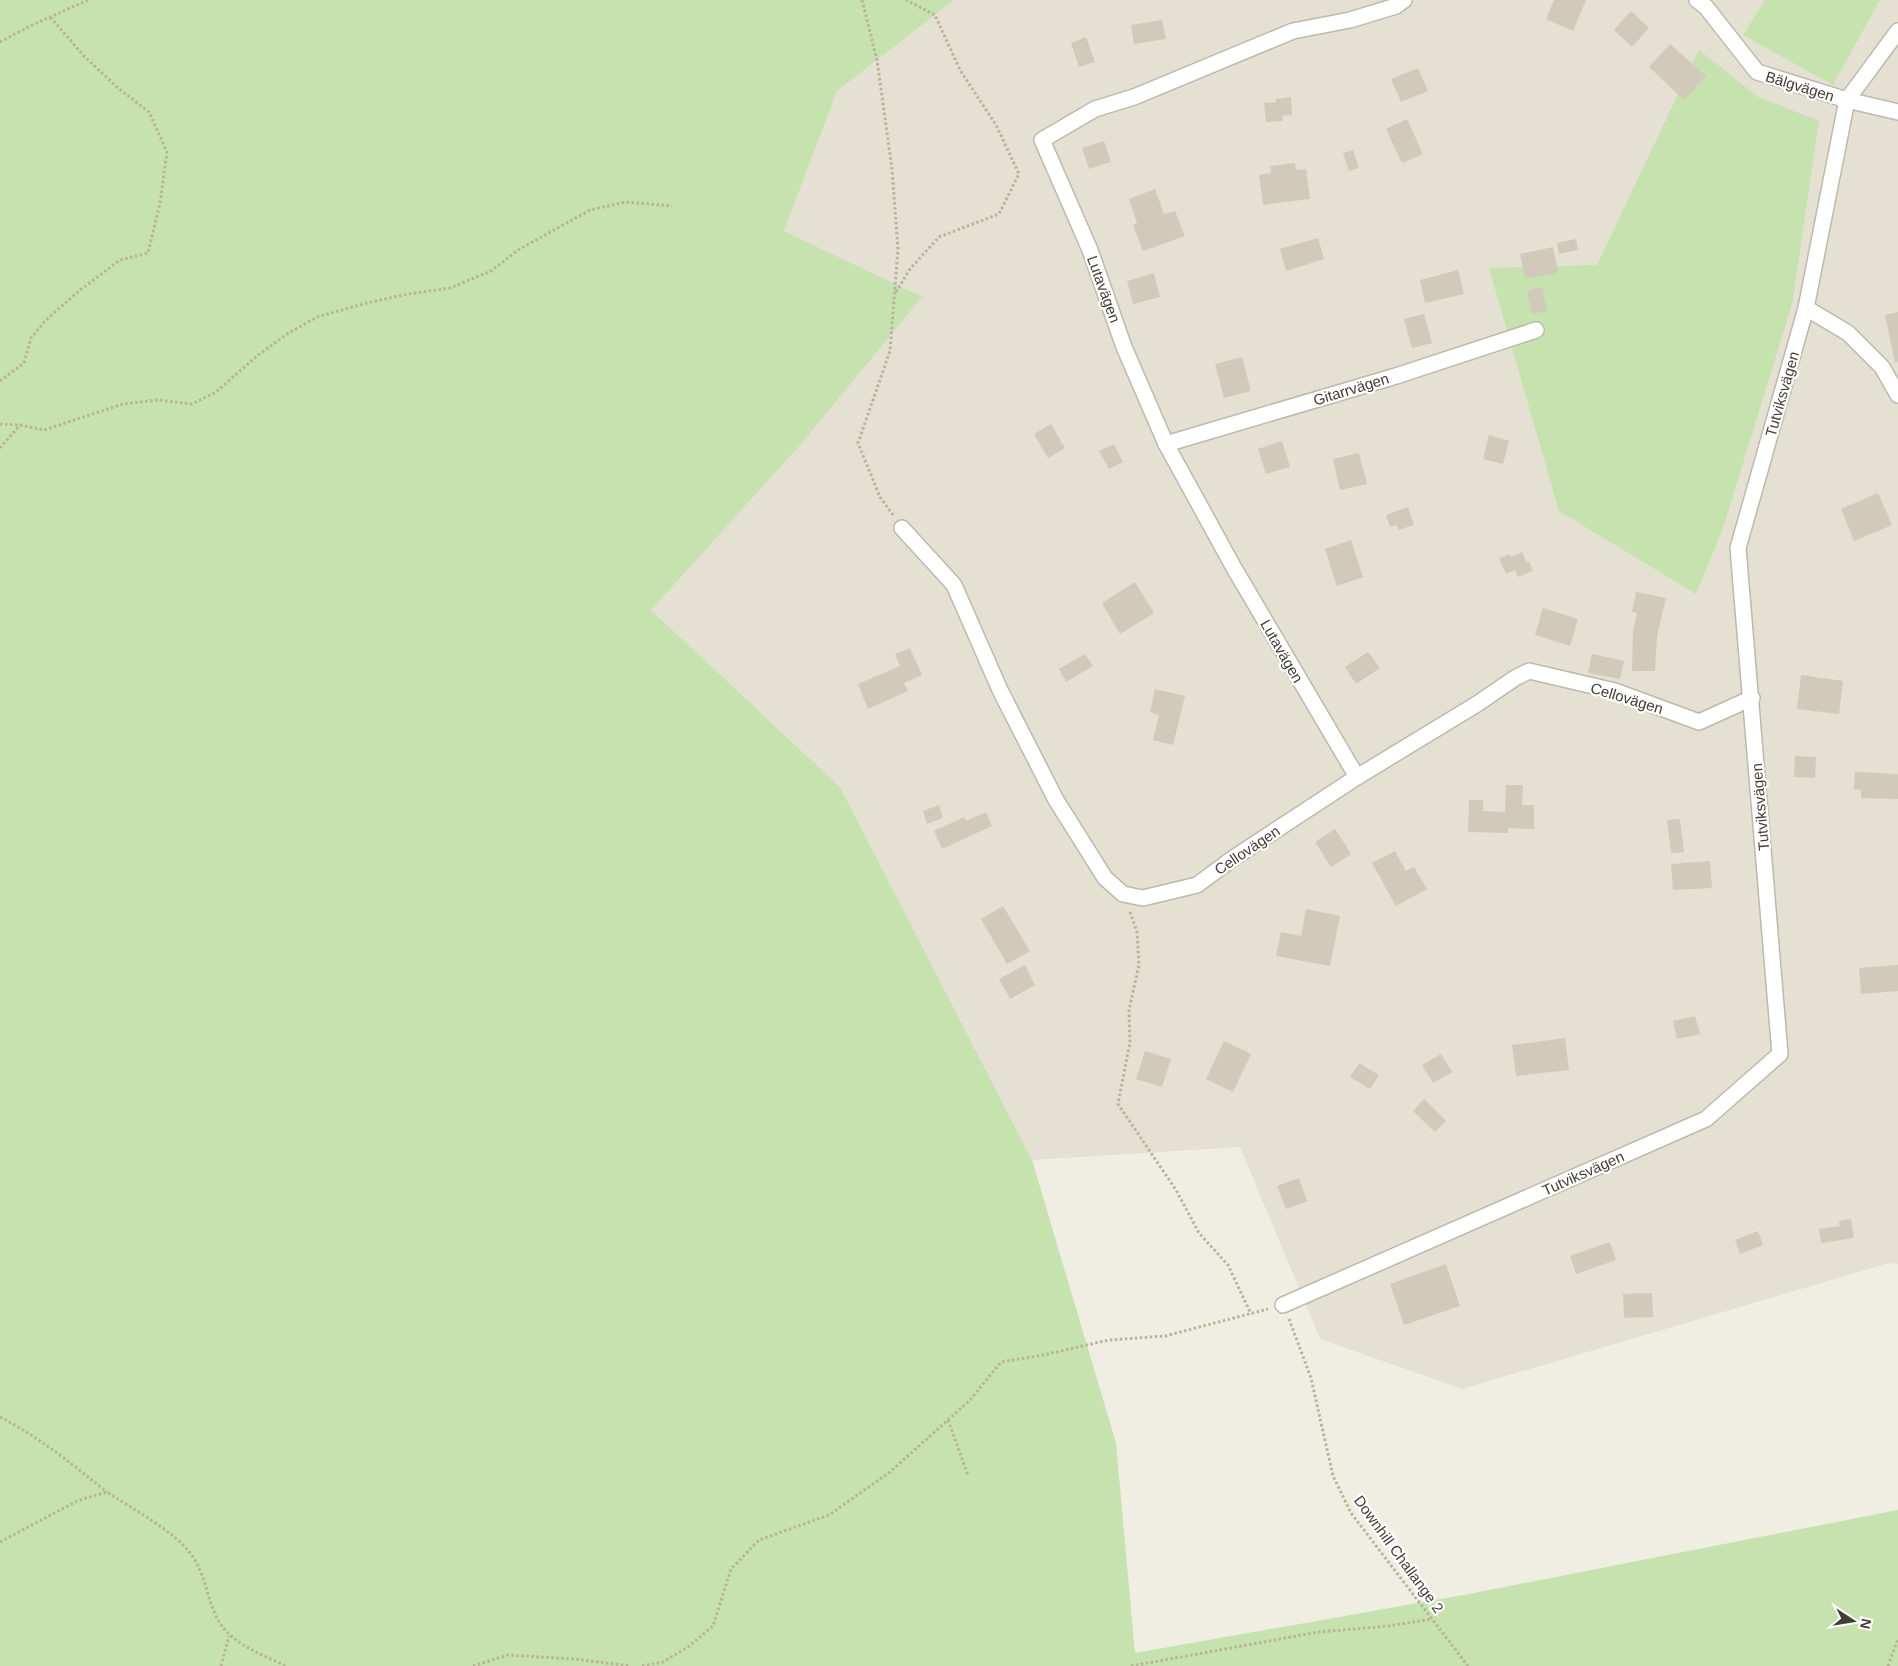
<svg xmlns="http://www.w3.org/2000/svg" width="1898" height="1666" viewBox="0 0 1898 1666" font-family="Arial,sans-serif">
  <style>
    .residential { fill: #e4e0d2 }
    .green { fill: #c6e2ae }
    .building { fill: #d1caba }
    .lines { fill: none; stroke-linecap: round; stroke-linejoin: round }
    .minor-casing { stroke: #beb9aa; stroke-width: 18 }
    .path { stroke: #bbb299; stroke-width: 3; stroke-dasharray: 2.5 2.5; stroke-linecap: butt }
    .minor { stroke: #fff; stroke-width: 15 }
    .labels { text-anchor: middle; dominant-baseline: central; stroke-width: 4.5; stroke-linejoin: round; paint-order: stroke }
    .street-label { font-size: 15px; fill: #423e34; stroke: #fff }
  </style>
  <rect width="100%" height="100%" fill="#f0eee3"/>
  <!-- residential -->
  <path class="residential" d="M954 0H1898V1264L1889 1263 1462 1389 1320 1339 1240 1147 1032 1160 840 787 651 610 921 298 784 231 837 91Z"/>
  <!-- green -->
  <g class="green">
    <path d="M0 0H954L837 91 784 231 922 297 800 445 651 610 840 787 1032 1160 1116 1443 1135 1653 1469 1594 1898 1510V1666H0Z"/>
    <path d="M1765 0H1880L1833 85 1743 35Z"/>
    <path d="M1699 50 1758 97 1819 121 1792 304 1723 528 1696 594 1559 511 1489 268 1597 265Z"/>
  </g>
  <!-- building -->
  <g class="building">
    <path d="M1554 0H1586L1573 31 1546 19Z"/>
    <path d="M1631 11 1649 28 1632 47 1614 30Z"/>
    <path d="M1162 20 1166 39 1134 44 1131 25Z"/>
    <path d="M1086 37 1095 62 1079 67 1071 43Z"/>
    <path d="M1670 44 1706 76 1684 100 1649 67Z"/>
    <path d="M1418 68 1428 91 1401 102 1391 79Z"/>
    <path d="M1291 97 1292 115 1282 116 1283 121 1266 122 1264 103 1276 102V99Z"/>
    <path d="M1407 119 1423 154 1402 163 1386 129Z"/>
    <path d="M1104 141 1111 162 1089 169 1082 148Z"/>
    <path d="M1353 150 1359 168 1349 171 1343 153Z"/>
    <path d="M1295 163 1296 170 1306 169 1310 199 1263 205 1259 175 1271 173 1270 166Z"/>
    <path d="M1155 189 1164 214 1175 211 1185 236 1143 251 1133 225 1137 223 1129 199Z"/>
    <path d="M1318 238 1324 259 1286 271 1280 249Z"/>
    <path d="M1576 239 1578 250 1559 254 1557 243Z"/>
    <path d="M1553 247 1558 273 1525 279 1520 254Z"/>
    <path d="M1458 270 1464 294 1425 303 1420 280Z"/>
    <path d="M1154 273 1160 297 1133 304 1127 281Z"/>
    <path d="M1542 287 1547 311 1532 314 1527 291Z"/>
    <path d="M1898 312V362L1895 363 1885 315Z"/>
    <path d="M1424 314 1432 343 1412 348 1404 319Z"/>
    <path d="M1242 357 1251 391 1224 398 1215 364Z"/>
    <path d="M1051 424 1065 448 1048 458 1034 434Z"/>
    <path d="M1489 435 1509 441 1503 464 1483 459Z"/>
    <path d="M1282 441 1290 467 1266 474 1258 449Z"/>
    <path d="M1114 444 1123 462 1109 469 1099 451Z"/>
    <path d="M1359 453 1367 484 1340 490 1333 459Z"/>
    <path d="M1878 493 1892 525 1854 541 1841 509Z"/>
    <path d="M1408 507 1414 525 1398 530 1397 525 1390 527 1386 515Z"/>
    <path d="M1351 540 1363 577 1337 586 1325 549Z"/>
    <path d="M1522 552 1527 563 1529 561 1533 571 1518 577 1515 570 1506 574 1499 558 1510 554 1511 557Z"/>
    <path d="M1135 582 1154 613 1120 634 1102 603Z"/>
    <path d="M1636 592 1666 598 1657 636 1655 671H1632L1633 631 1637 613 1632 612Z"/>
    <path d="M1543 608 1578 619 1570 646 1535 635Z"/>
    <path d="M910 648 922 675 904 683 908 691 868 709 858 684 900 666 895 654Z"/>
    <path d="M1368 652 1380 668 1356 684 1345 667Z"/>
    <path d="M1085 654 1093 666 1066 682 1059 669Z"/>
    <path d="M1592 654 1624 661 1620 679 1588 673Z"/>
    <path d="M1801 675 1843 681 1839 714 1797 709Z"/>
    <path d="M1155 689 1185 696 1173 745 1153 740 1159 715 1150 712Z"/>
    <path d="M1795 756 1816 757 1815 778 1794 777Z"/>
    <path d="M1855 772 1898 774V799L1861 798V790L1854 789Z"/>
    <path d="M1506 785H1523L1522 805H1534V829L1508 828V833L1468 832 1469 800H1483V811L1505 812Z"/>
    <path d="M939 805 943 818 927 824 923 811Z"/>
    <path d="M986 812 992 826 942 849 934 831 964 817 966 821Z"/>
    <path d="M1680 819 1684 852 1671 853 1667 820Z"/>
    <path d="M1335 829 1351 854 1331 867 1315 842Z"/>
    <path d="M1395 851 1406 871 1414 867 1427 889 1396 906 1372 863Z"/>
    <path d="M1710 861 1712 888 1673 890 1671 864Z"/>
    <path d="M1003 906 1030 951 1007 964 981 919Z"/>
    <path d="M1306 909 1340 916 1330 966 1276 956 1281 932 1301 936Z"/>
    <path d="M1025 965 1035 985 1010 999 999 979Z"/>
    <path d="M1898 965V991L1861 994 1859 968Z"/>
    <path d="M1695 1016 1700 1034 1677 1039 1673 1021Z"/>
    <path d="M1565 1038 1569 1070 1516 1076 1512 1045Z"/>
    <path d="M1224 1041 1251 1054 1233 1092 1206 1079Z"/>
    <path d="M1145 1051 1171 1059 1162 1087 1136 1079Z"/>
    <path d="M1441 1054 1452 1072 1433 1083 1422 1065Z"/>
    <path d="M1359 1063 1379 1075 1370 1089 1350 1077Z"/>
    <path d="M1424 1099 1446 1121 1435 1132 1413 1111Z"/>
    <path d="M1299 1178 1307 1201 1286 1209 1277 1186Z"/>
    <path d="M1851 1219 1854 1238 1821 1243 1819 1229 1840 1226 1839 1221Z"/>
    <path d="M1758 1231 1763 1245 1740 1254 1735 1240Z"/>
    <path d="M1610 1242 1616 1260 1576 1274 1570 1256Z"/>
    <path d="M1446 1264 1460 1306 1404 1325 1390 1284Z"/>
    <path d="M1652 1293 1653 1317 1624 1318 1623 1294Z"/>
  </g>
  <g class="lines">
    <defs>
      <g id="minor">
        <path d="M1697 0 1706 7 1757 72 1847 100 1898 112"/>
        <path d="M1806 308 1848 333 1882 367 1898 395"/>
        <path d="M1166 444 1396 376 1536 330"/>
        <path d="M902 528 954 585 1000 690 1056 800 1105 878 1123 894 1143 898 1197 885 1232 859 1357 777 1477 704 1515 678 1529 671 1615 691 1699 722 1752 698"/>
        <path d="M1357 777 1234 568 1166 444 1124 347 1090 250 1042 140 1095 109 1134 97 1293 31 1350 20 1396 6 1404 0"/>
        <path d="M1283 1305 1706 1119 1780 1054 1738 548 1806 308 1847 100 1898 31"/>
      </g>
    </defs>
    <!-- minor casing -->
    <use href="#minor" class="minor-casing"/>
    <!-- path -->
    <g class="path">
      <path d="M862 0 877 60 892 169 898 249 890 351 858 443 880 497 893 515"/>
      <path d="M0 42 30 26 88 0"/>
      <path d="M896 292 910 269 939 237 999 214 1019 174 996 125 960 70 935 15 906 0"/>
      <path d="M0 381 24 363 31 338 46 320 79 291 120 260 148 253 160 203 167 152 149 112 118 88 83 55 50 17"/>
      <path d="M0 424 20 425 44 430 123 404 157 400 192 404 216 392 257 356 287 334 317 317 367 303 408 294 450 288 491 271 518 250 590 210 626 202 672 206"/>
      <path d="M0 448 20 425"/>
      <path d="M1130 912 1137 932 1139 965 1129 1010 1130 1042 1118 1104 1176 1190 1199 1233 1228 1265 1251 1314"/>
      <path d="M1289 1319 1311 1378 1333 1476 1351 1513 1468 1666"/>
      <path d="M0 1417C39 1437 73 1465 107 1492"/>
      <path d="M948 1420 968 1475"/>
      <path d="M0 1542 77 1501 107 1492C131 1508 174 1531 190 1553 205 1572 206 1595 216 1616 228 1643 261 1654 286 1666"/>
      <path d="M221 1666 229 1636"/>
      <path d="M473 1666 508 1655 575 1659 630 1666"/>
      <path d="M642 1666 663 1662 688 1647 713 1626 731 1569 759 1540 829 1515 890 1472 969 1401 1001 1362 1043 1355 1109 1340 1165 1336 1268 1309"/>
      <path d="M1131 1666 1319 1632 1389 1626 1432 1619"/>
      <path d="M1888 1666 1898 1639"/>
    </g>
    <!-- minor -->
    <use href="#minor" class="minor"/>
  </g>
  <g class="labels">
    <!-- street labels -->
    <g class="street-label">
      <text transform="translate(1800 86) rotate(17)">Bälgvägen</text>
      <text transform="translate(1104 289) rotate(70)">Lutavägen</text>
      <text transform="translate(1351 389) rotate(-17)">Gitarrvägen</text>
      <text transform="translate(1782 394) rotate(-74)">Tutviksvägen</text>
      <text transform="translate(1282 651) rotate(60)">Lutavägen</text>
      <text transform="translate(1627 698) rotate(17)">Cellovägen</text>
      <text transform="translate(1760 807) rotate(-95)">Tutviksvägen</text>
      <text transform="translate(1247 850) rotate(-34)">Cellovägen</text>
      <text transform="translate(1583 1173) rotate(-24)">Tutviksvägen</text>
      <text transform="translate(1399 1554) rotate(54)">Downhill Challange 2</text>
    </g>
  </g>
  <!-- north arrow -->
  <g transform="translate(1853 1621) rotate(102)" stroke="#ffffff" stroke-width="4" paint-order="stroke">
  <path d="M0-4L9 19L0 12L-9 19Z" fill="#423e34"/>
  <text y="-8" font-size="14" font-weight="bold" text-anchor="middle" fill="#423e34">N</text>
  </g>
</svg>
